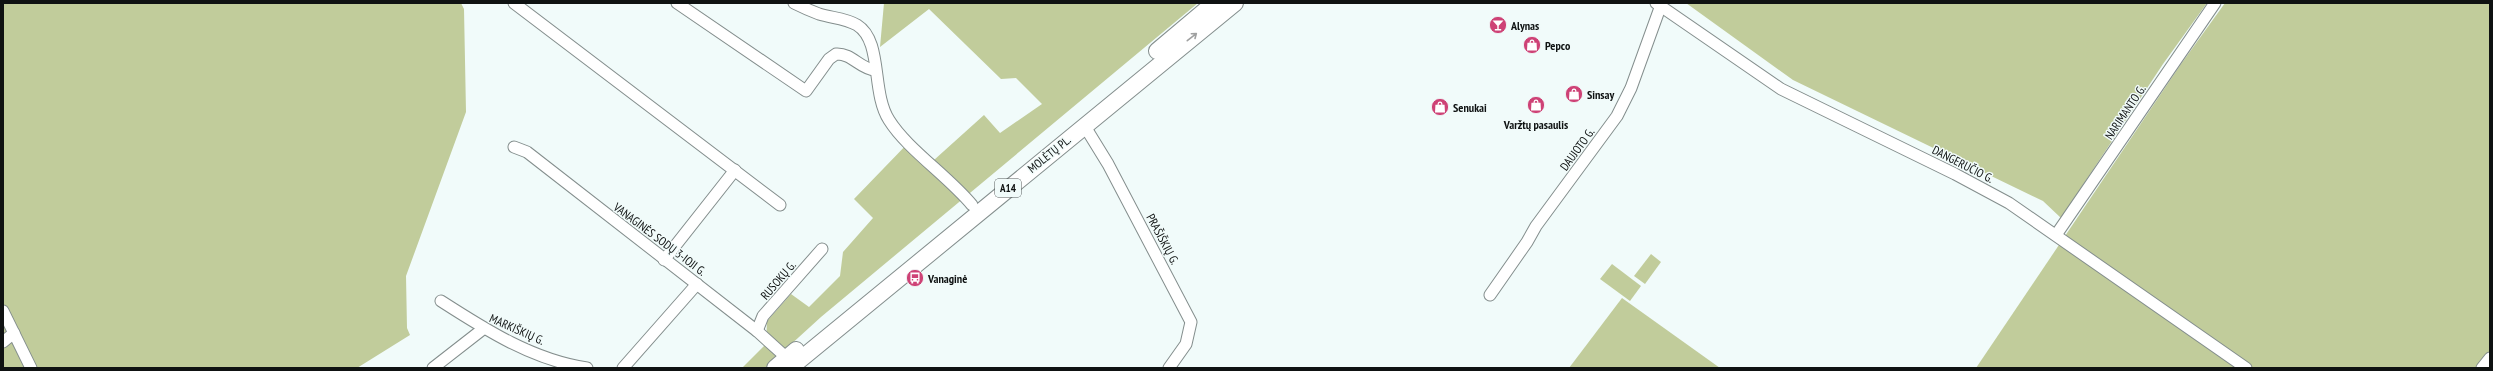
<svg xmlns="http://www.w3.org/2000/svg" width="2493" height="371" viewBox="0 0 2493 371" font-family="'PT Sans Narrow',sans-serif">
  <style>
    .green { fill: #c1cc9b }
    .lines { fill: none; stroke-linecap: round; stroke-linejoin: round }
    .minor-casing { stroke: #848e8d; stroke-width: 13 }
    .highway-casing { stroke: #848e8d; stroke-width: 18 }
    .minor { stroke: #fff; stroke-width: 11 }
    .highway { stroke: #fff; stroke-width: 16 }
    .oneway { stroke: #9fa0a0 }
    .labels { text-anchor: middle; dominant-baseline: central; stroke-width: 3; stroke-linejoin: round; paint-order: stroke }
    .shield { fill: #f1fbfa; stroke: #535858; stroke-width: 1 }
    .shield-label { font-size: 11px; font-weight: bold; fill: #0f1212 }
    .poi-label { font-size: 12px; font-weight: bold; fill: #0f1212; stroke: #f1fbfa; text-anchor: start }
    .street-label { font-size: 12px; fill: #0f1212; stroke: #f1fbfa }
  </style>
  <rect width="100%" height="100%" fill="#f1fbfa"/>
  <!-- green -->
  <g class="green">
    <path d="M3 3H461L464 9 466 112 406 276 407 328 410 335 357 368H3Z"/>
    <path d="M884 3H1198L821 317 765 368H742L766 344 767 321 791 294 809 307 840 276 843 252 873 218 854 199 912 139 934 160 984 115 1000 133 1042 104 1016 78 1001 79 929 9 880 47Z"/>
    <path d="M1686 3H2207L2163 64 2061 218 2043 201 1793 80Z"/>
    <path d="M2225 3H2490V368H1976L2181 64Z"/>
    <path d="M1651 254 1661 262 1645 284 1634 276Z"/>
    <path d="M1612 264 1641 286 1630 301 1600 279Z"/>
    <path d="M1622 298 1720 368H1569Z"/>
  </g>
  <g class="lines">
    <defs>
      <g id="minor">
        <path d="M514 3 780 205"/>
        <path d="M677 3 806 91 829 59 836 54C852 53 860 69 875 70"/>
        <path d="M794 3C802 7 811 11 819 14 832 18 845 18 857 25 883 41 871 92 889 120 907 149 948 176 972 205"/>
        <path d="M1656 3 1781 89 1955 174 2009 203 2246 368"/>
        <path d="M1084 125 1108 164 1191 322 1186 344 1169 368"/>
        <path d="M514 147 527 152 757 331 787 358"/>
        <path d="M2056 235 2215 3"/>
        <path d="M664 260 735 170"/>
        <path d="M1490 295 1527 242 1536 226 1617 116 1631 88 1661 5"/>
        <path d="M441 301C486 330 533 360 587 368"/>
        <path d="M3 311 31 368"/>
        <path d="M757 331 763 316 822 249"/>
        <path d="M3 342 14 333"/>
        <path d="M433 368 483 329"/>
        <path d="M623 368 697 284"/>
        <path d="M2482 368 2490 358"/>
      </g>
      <g id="highway">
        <path d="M1157 51 1214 3"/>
        <path d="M775 368 796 350"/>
        <path d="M790 368 1235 3"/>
      </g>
    </defs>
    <!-- minor casing -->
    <use href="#minor" class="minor-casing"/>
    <!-- highway casing -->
    <use href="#highway" class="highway-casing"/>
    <!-- minor -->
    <use href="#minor" class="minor"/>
    <!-- highway -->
    <use href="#highway" class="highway"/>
  </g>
  <!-- one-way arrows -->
  <defs><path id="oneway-shaft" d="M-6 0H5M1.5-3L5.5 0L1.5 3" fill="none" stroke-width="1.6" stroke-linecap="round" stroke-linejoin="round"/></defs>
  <use class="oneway" href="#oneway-shaft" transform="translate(1192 37) rotate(-38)"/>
  <!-- icons -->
  <defs>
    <symbol id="bar-disc" viewBox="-11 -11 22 22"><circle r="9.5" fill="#ce4276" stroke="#f1fbfa"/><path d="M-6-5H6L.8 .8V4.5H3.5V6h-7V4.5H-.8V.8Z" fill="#fff"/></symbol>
    <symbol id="shop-disc" viewBox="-11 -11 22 22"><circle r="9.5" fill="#ce4276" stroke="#f1fbfa"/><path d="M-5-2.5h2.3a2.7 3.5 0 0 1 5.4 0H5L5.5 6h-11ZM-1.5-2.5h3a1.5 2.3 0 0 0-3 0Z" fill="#fff"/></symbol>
    <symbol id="bus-disc" viewBox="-11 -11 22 22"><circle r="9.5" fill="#ce4276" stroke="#f1fbfa"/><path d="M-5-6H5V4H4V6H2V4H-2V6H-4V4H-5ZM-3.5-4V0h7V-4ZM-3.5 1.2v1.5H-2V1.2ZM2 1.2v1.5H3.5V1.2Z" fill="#fff"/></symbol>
  </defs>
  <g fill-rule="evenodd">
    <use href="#bar-disc" x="1488" y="15" width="20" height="20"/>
    <use href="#shop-disc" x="1522" y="35" width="20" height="20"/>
    <use href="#shop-disc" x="1564" y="84" width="20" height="20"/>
    <use href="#shop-disc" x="1526" y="95" width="20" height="20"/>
    <use href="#shop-disc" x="1430" y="97" width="20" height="20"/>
    <use href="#bus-disc" x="905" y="268" width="20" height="20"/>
  </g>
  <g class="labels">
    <!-- shield labels -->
    <rect class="shield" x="995" y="179" width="26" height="18" rx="3"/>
    <g class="shield-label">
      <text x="1008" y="188">A14</text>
    </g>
    <!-- poi labels -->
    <g class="poi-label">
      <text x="1511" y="25">Alynas</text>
      <text x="1545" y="45">Pepco</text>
      <text x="1587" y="94">Sinsay</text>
      <text x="1453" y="107">Senukai</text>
      <text x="1536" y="124" text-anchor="middle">Varžtų pasaulis</text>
      <text x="928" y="278">Vanaginė</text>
    </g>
    <!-- street labels -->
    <g class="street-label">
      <text transform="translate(2125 112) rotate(-56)">NARIMANTO G.</text>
      <text transform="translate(1577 149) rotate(-54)">DAUJOTO G.</text>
      <text transform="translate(1049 154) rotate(-39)">MOLĖTŲ PL.</text>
      <text transform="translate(1963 164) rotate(27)">DANGERUČIO G.</text>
      <text transform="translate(660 239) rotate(37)">VANAGINĖS SODŲ 3-IOJI G.</text>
      <text transform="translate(1163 239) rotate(62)">PRAŠIŠKIŲ G.</text>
      <text transform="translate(778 280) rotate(-49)">RUSOKŲ G.</text>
      <text transform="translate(517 329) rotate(24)">MARKIŠKIŲ G.</text>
    </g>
  </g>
  <!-- border -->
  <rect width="2493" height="371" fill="none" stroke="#0f1212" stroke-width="8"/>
</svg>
